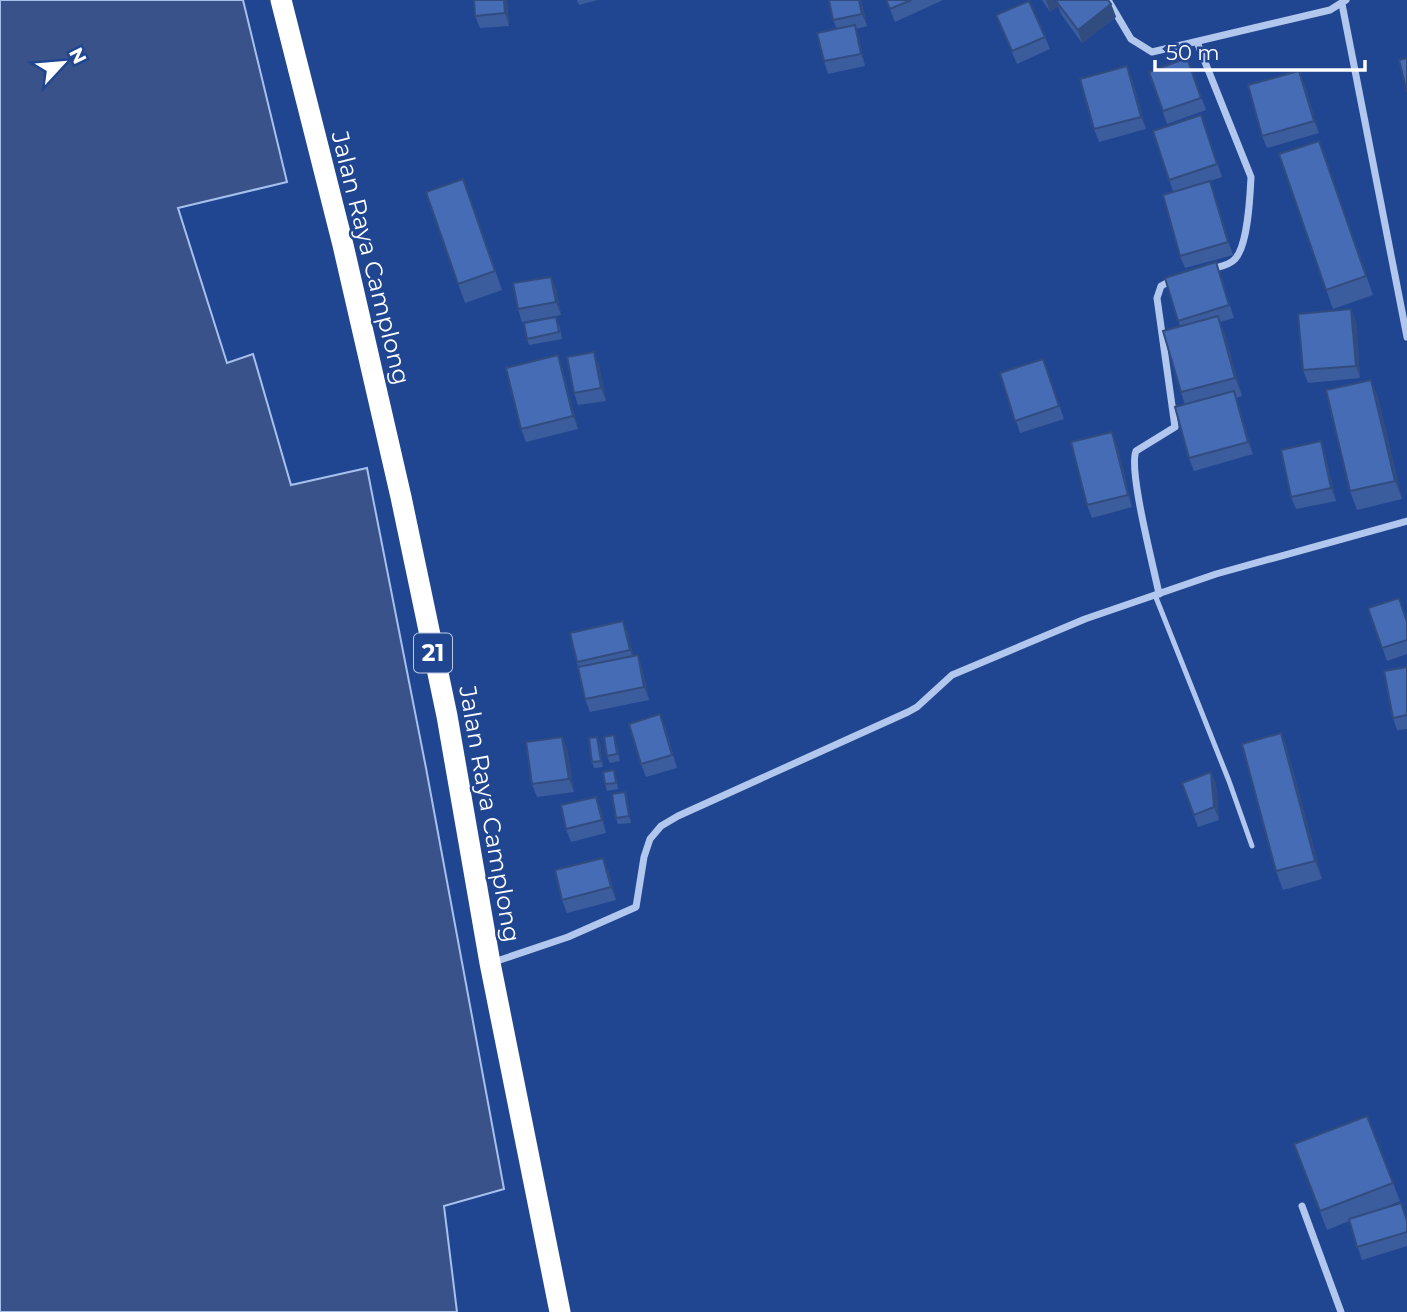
<svg xmlns="http://www.w3.org/2000/svg" width="1407" height="1312" viewBox="0 0 1407 1312" font-family="Montserrat,sans-serif">
  <style>
    .water { fill: #39538a; stroke: #a6c0ee; stroke-width: 2 }
    .lines { fill: none; stroke-linecap: round; stroke-linejoin: round }
    .lane { stroke: #b2c7ed; stroke-width: 5 }
    .street { stroke: #b2c7ed; stroke-width: 7 }
    .highway { stroke: #fff; stroke-width: 21 }
    .wall { fill: #3c5d9d }
    .shaded-wall { fill: #314c7f }
    .building { fill: #466cb6; stroke: #314c7f; stroke-width: 2 }
    .labels { text-anchor: middle; dominant-baseline: central; stroke-width: 5; stroke-linejoin: round; paint-order: stroke }
    .shield { fill: #214691; stroke: #bcc8de; stroke-width: 2 }
    .shield-label { font-size: 23px; font-weight: bold; fill: #fff }
    .street-label { font-size: 24px; fill: #fff; stroke: #214691 }
  </style>
  <rect width="100%" height="100%" fill="#214691"/>
  <!-- water -->
  <path class="water" d="M0 0H243L287 182 178 208 227 363 253 354 291 485 367 468 426 768 504 1189 444 1206 457 1312H0Z"/>
  <g class="lines">
    <!-- lane -->
    <path class="lane" d="M1155 595 1229 781 1252 846"/>
    <!-- street -->
    <g class="street">
      <path d="M1108 0 1131 39 1152 52 1330 10 1346 0"/>
      <path d="M1342 4 1407 337"/>
      <path d="M1197 42 1251 177C1250 197 1248 245 1235 259 1229 266 1217 267 1209 270"/>
      <path d="M1159 594C1154 568 1128 470 1136 451L1175 427 1157 298 1161 286 1174 279"/>
      <path d="M494 962 568 937 636 907 644 857 650 839 661 826 678 816 908 712 917 707 952 675 1085 619 1216 574 1407 521"/>
      <path d="M1302 1206 1341 1312"/>
    </g>
    <!-- highway -->
    <path class="highway" d="M281 0 343 245 401 497 447 716 490 963 560 1312"/>
  </g>
  <!-- wall -->
  <g class="wall">
    <path d="M507 0 509 26 480 28 475 16Z"/>
    <path d="M577 0H598L579 5Z"/>
    <path d="M861 0 867 26 856 29 859 38 865 66 828 74 824 61 837 29 833 20Z"/>
    <path d="M886 0H943L895 22Z"/>
    <path d="M1042 0H1108L1111 4 1116 17 1082 43 1061 14 1058 6 1050 12Z"/>
    <path d="M996 15 1045 37 1050 49 1017 64Z"/>
    <path d="M1187 58 1206 110 1167 124 1149 72Z"/>
    <path d="M1132 79 1146 129 1099 142 1094 129Z"/>
    <path d="M1304 83 1319 133 1267 148 1262 136Z"/>
    <path d="M1201 115 1222 177 1210 181 1233 255 1185 268 1180 256 1173 191 1153 131Z"/>
    <path d="M1319 141 1373 295 1333 309 1279 154Z"/>
    <path d="M463 179 502 290 465 303 426 192Z"/>
    <path d="M1216 262 1234 318 1220 322 1225 335 1242 396 1236 398 1253 454 1194 471 1189 458 1185 405 1181 392 1180 326 1165 278Z"/>
    <path d="M556 289 561 315 522 322 518 309Z"/>
    <path d="M1351 309 1356 322 1360 378 1308 383 1303 370Z"/>
    <path d="M559 324 562 339 529 345 527 339Z"/>
    <path d="M1043 359 1064 419 1020 433 1000 373Z"/>
    <path d="M599 365 606 401 578 405 574 393Z"/>
    <path d="M562 367 578 429 526 442 521 429Z"/>
    <path d="M1371 380 1378 398 1402 499 1357 510 1350 491Z"/>
    <path d="M1117 445 1132 507 1092 518 1087 505Z"/>
    <path d="M1325 454 1336 501 1296 509 1291 497Z"/>
    <path d="M1368 608 1407 622V654L1387 661Z"/>
    <path d="M623 621 628 633 633 656 642 668 649 700 590 712 585 699 577 662Z"/>
    <path d="M1407 667V729L1397 730 1393 718Z"/>
    <path d="M665 727 677 768 646 777 641 764Z"/>
    <path d="M1281 733 1288 752 1322 879 1283 890 1276 871Z"/>
    <path d="M562 737 567 749 574 792 537 797 532 784Z"/>
    <path d="M597 737 600 744 603 767 594 768 592 762Z"/>
    <path d="M616 742 620 761 610 763 607 756Z"/>
    <path d="M1211 772 1216 785 1219 820 1198 827 1182 783Z"/>
    <path d="M616 776 618 789 607 791 605 784Z"/>
    <path d="M625 792 627 798 631 823 618 824 616 818Z"/>
    <path d="M601 809 606 833 571 842 566 829Z"/>
    <path d="M608 870 616 900 567 913 562 900Z"/>
    <path d="M1367 1116 1400 1201 1376 1211 1407 1219V1246L1362 1260 1349 1221 1327 1230 1294 1144Z"/>
  </g>
  <!-- shaded-wall -->
  <g class="shaded-wall">
    <path d="M504 0H507L509 26 505 13Z"/>
    <path d="M859 0H861L867 26 862 14Z"/>
    <path d="M1046 0H1066L1056 1 1058 6 1050 12Z"/>
    <path d="M1111 4 1116 17 1082 43 1078 30Z"/>
    <path d="M855 25 859 38 865 66 861 54Z"/>
    <path d="M1127 66 1132 79 1146 129 1141 117Z"/>
    <path d="M1299 71 1304 83 1319 133 1314 121Z"/>
    <path d="M1210 181 1214 193 1233 255 1228 242Z"/>
    <path d="M551 277 556 289 561 315 556 302Z"/>
    <path d="M1351 309 1356 322 1360 378 1356 366Z"/>
    <path d="M1218 316 1225 335 1242 396 1235 378Z"/>
    <path d="M594 352 599 365 606 401 601 388Z"/>
    <path d="M558 355 562 367 578 429 573 416Z"/>
    <path d="M1371 380 1378 398 1402 499 1395 481Z"/>
    <path d="M1234 391 1238 403 1253 454 1248 442Z"/>
    <path d="M1112 432 1117 445 1132 507 1128 495Z"/>
    <path d="M1321 441 1325 454 1336 501 1331 488Z"/>
    <path d="M623 621 628 633 635 663 630 650Z"/>
    <path d="M638 655 642 668 649 700 644 687Z"/>
    <path d="M1281 733 1288 752 1322 879 1315 861Z"/>
    <path d="M562 737 567 749 574 792 569 779Z"/>
    <path d="M597 737 600 744 603 767 601 761Z"/>
    <path d="M1211 772 1216 785 1219 820 1214 807Z"/>
    <path d="M625 792 627 798 631 823 629 816Z"/>
    <path d="M596 797 601 809 606 833 602 820Z"/>
    <path d="M603 858 608 870 616 900 611 887Z"/>
  </g>
  <!-- building -->
  <g class="building">
    <path d="M474 0H504L505 13 475 16Z"/>
    <path d="M829 0H859L862 14 833 20Z"/>
    <path d="M886 0H911L890 9Z"/>
    <path d="M1058 0H1108L1111 4 1078 30 1056 1Z"/>
    <path d="M1029 1 1045 37 1012 51 996 15Z"/>
    <path d="M855 25 861 54 824 61 817 33Z"/>
    <path d="M1187 58 1201 98 1163 111 1149 72Z"/>
    <path d="M1407 58V92L1399 60Z"/>
    <path d="M1127 66 1141 117 1094 129 1080 79Z"/>
    <path d="M1299 71 1314 121 1262 136 1248 85Z"/>
    <path d="M1201 115 1217 164 1169 180 1153 131Z"/>
    <path d="M1319 141 1366 276 1326 290 1279 154Z"/>
    <path d="M463 179 495 271 458 284 426 192Z"/>
    <path d="M1210 181 1228 242 1180 256 1163 195Z"/>
    <path d="M1216 262 1229 305 1178 321 1165 278Z"/>
    <path d="M551 277 556 302 518 309 513 283Z"/>
    <path d="M1351 309 1356 366 1303 370 1298 314Z"/>
    <path d="M1218 316 1235 378 1181 392 1163 331Z"/>
    <path d="M556 317 559 332 527 339 524 323Z"/>
    <path d="M594 352 601 388 574 393 567 357Z"/>
    <path d="M558 355 573 416 521 429 506 368Z"/>
    <path d="M1043 359 1059 406 1015 421 1000 373Z"/>
    <path d="M1371 380 1395 481 1350 491 1326 390Z"/>
    <path d="M1234 391 1248 442 1189 458 1175 407Z"/>
    <path d="M1112 432 1128 495 1087 505 1071 442Z"/>
    <path d="M1321 441 1331 488 1291 497 1281 450Z"/>
    <path d="M1399 598 1407 622V640L1382 648 1368 608Z"/>
    <path d="M623 621 630 650 577 662 570 633Z"/>
    <path d="M638 655 644 687 585 699 578 667Z"/>
    <path d="M1407 667V715L1393 718 1384 671Z"/>
    <path d="M660 714 672 755 641 764 629 724Z"/>
    <path d="M1281 733 1315 861 1276 871 1242 744Z"/>
    <path d="M614 735 617 754 607 756 604 737Z"/>
    <path d="M562 737 569 779 532 784 526 742Z"/>
    <path d="M597 737 601 761 592 762 589 738Z"/>
    <path d="M614 770 616 783 605 784 603 772Z"/>
    <path d="M1211 772 1214 807 1194 815 1182 783Z"/>
    <path d="M625 792 629 816 616 818 612 794Z"/>
    <path d="M596 797 602 820 566 829 561 805Z"/>
    <path d="M603 858 611 887 562 900 555 870Z"/>
    <path d="M1367 1116 1393 1183 1320 1211 1294 1144Z"/>
    <path d="M1401 1203 1407 1221V1232L1357 1247 1349 1219Z"/>
  </g>
  <g class="labels">
    <!-- shield labels -->
    <rect class="shield" x="414" y="633.5" width="38" height="39" rx="5"/>
    <g class="shield-label">
      <text x="433" y="653">21</text>
    </g>
    <!-- street labels -->
    <g class="street-label">
      <text transform="translate(371 258) rotate(76)">Jalan Raya Camplong</text>
      <text transform="translate(490 814) rotate(80)">Jalan Raya Camplong</text>
    </g>
  </g>
  <!-- north arrow -->
  <g transform="translate(63 63) rotate(64)" stroke="#214691" stroke-width="5" paint-order="stroke">
  <path d="M0-5L12 26L0 18L-12 26Z" fill="#ffffff"/>
  <text y="-10" font-size="19" font-weight="bold" text-anchor="middle" fill="#ffffff">N</text>
  </g>
  <!-- scale -->
  <path d="M1155 60v10h210v-10" fill="none" stroke="#ffffff" stroke-width="3.5"/>
  <text x="1166" y="60" font-size="21" fill="#ffffff" stroke="#214691" stroke-width="5" paint-order="stroke">50 m</text>
</svg>
